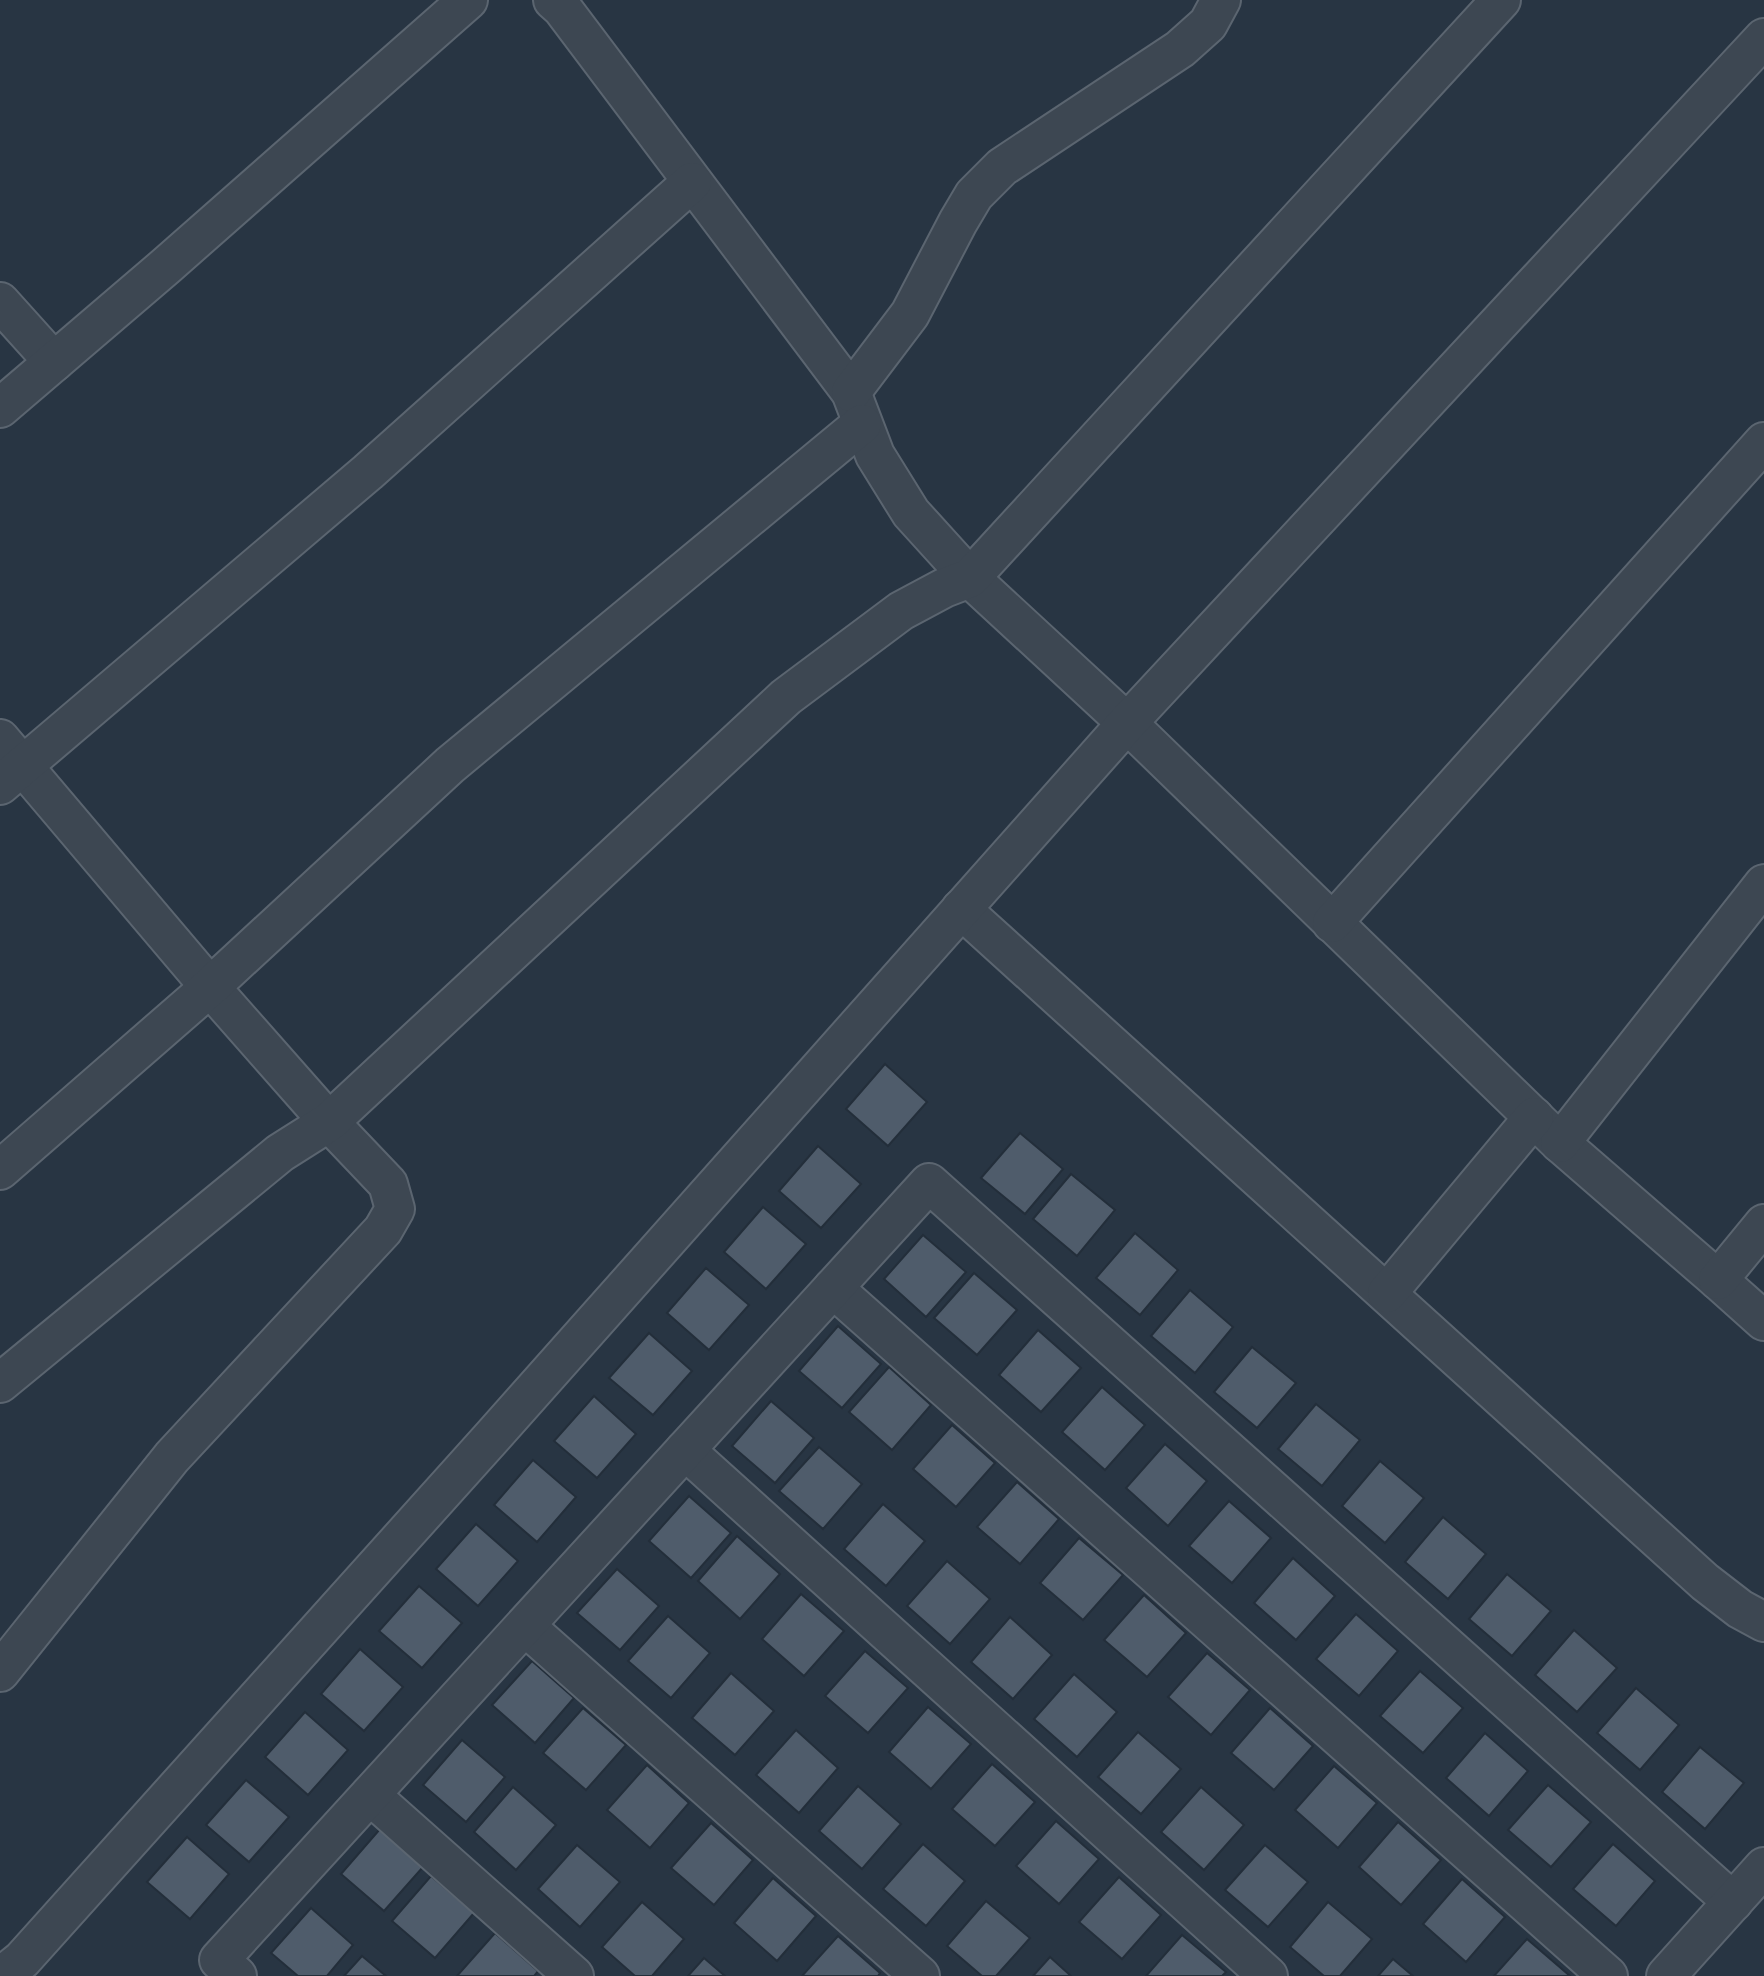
<svg xmlns="http://www.w3.org/2000/svg" width="1764" height="1976" viewBox="0 0 1764 1976" font-family="Raleway,sans-serif">
  <style>
    .building { fill: #4f5c6b; stroke: #232e3a; stroke-width: 2 }
    .lines { fill: none; stroke-linecap: round; stroke-linejoin: round }
    .minor-casing { stroke: #5b6570; stroke-width: 42 }
    .minor { stroke: #3d4752; stroke-width: 38 }
  </style>
  <rect width="100%" height="100%" fill="#283543"/>
  <!-- building -->
  <g class="building">
    <path d="M885 1064 927 1102 888 1146 846 1109Z"/>
    <path d="M1020 1133 1063 1169 1025 1214 981 1178Z"/>
    <path d="M818 1146 861 1184 821 1228 779 1191Z"/>
    <path d="M1071 1174 1115 1210 1077 1256 1033 1219Z"/>
    <path d="M763 1207 806 1244 766 1289 724 1252Z"/>
    <path d="M1135 1233 1178 1270 1140 1315 1096 1278Z"/>
    <path d="M923 1235 966 1272 926 1317 884 1279Z"/>
    <path d="M706 1268 749 1305 709 1350 667 1313Z"/>
    <path d="M974 1273 1017 1310 977 1355 934 1318Z"/>
    <path d="M1190 1290 1233 1327 1195 1373 1151 1336Z"/>
    <path d="M838 1326 881 1364 842 1408 799 1371Z"/>
    <path d="M1038 1330 1081 1368 1041 1412 999 1375Z"/>
    <path d="M649 1333 692 1371 653 1415 609 1378Z"/>
    <path d="M1252 1347 1296 1383 1257 1428 1214 1392Z"/>
    <path d="M889 1367 931 1405 892 1450 849 1412Z"/>
    <path d="M1102 1387 1145 1425 1105 1470 1062 1432Z"/>
    <path d="M594 1396 636 1434 597 1478 554 1441Z"/>
    <path d="M771 1401 814 1438 775 1483 732 1446Z"/>
    <path d="M1316 1404 1360 1440 1322 1486 1278 1449Z"/>
    <path d="M952 1425 995 1463 956 1507 913 1469Z"/>
    <path d="M1165 1444 1207 1481 1168 1526 1126 1488Z"/>
    <path d="M819 1447 862 1484 823 1529 779 1491Z"/>
    <path d="M533 1460 576 1497 537 1542 494 1505Z"/>
    <path d="M1380 1461 1424 1498 1385 1543 1342 1506Z"/>
    <path d="M1017 1482 1059 1519 1020 1564 977 1527Z"/>
    <path d="M689 1496 731 1533 691 1578 649 1541Z"/>
    <path d="M1229 1501 1271 1538 1232 1583 1189 1546Z"/>
    <path d="M883 1504 925 1541 886 1586 844 1549Z"/>
    <path d="M1443 1517 1486 1554 1448 1599 1405 1562Z"/>
    <path d="M476 1524 518 1561 478 1606 436 1569Z"/>
    <path d="M737 1536 780 1574 740 1619 698 1581Z"/>
    <path d="M1079 1538 1123 1575 1083 1620 1040 1583Z"/>
    <path d="M1293 1558 1335 1596 1296 1640 1254 1603Z"/>
    <path d="M947 1561 990 1599 950 1644 907 1606Z"/>
    <path d="M617 1569 659 1606 620 1650 577 1613Z"/>
    <path d="M1507 1574 1551 1611 1512 1656 1469 1619Z"/>
    <path d="M419 1586 462 1623 422 1668 379 1631Z"/>
    <path d="M801 1594 844 1631 804 1676 762 1639Z"/>
    <path d="M1144 1595 1186 1633 1147 1677 1104 1640Z"/>
    <path d="M1356 1614 1398 1651 1359 1696 1316 1659Z"/>
    <path d="M668 1616 710 1653 671 1698 628 1661Z"/>
    <path d="M1010 1617 1052 1655 1013 1699 971 1662Z"/>
    <path d="M1574 1630 1617 1668 1577 1712 1535 1675Z"/>
    <path d="M360 1649 403 1687 364 1731 321 1694Z"/>
    <path d="M865 1651 908 1688 868 1733 825 1696Z"/>
    <path d="M1207 1653 1250 1690 1211 1735 1168 1697Z"/>
    <path d="M532 1661 574 1698 535 1743 492 1705Z"/>
    <path d="M1420 1671 1463 1708 1423 1753 1380 1716Z"/>
    <path d="M731 1673 774 1711 735 1755 692 1718Z"/>
    <path d="M1074 1674 1117 1712 1077 1757 1034 1719Z"/>
    <path d="M1636 1688 1679 1725 1640 1770 1597 1733Z"/>
    <path d="M928 1707 971 1744 931 1789 889 1752Z"/>
    <path d="M583 1708 626 1745 586 1790 543 1753Z"/>
    <path d="M1270 1708 1313 1746 1274 1790 1231 1753Z"/>
    <path d="M305 1712 348 1750 308 1795 265 1757Z"/>
    <path d="M796 1730 838 1768 799 1813 756 1775Z"/>
    <path d="M1138 1732 1181 1769 1141 1814 1098 1777Z"/>
    <path d="M1485 1733 1528 1771 1489 1816 1446 1778Z"/>
    <path d="M462 1740 505 1777 466 1822 423 1785Z"/>
    <path d="M1700 1747 1744 1783 1705 1829 1662 1792Z"/>
    <path d="M992 1764 1035 1802 995 1846 952 1809Z"/>
    <path d="M647 1765 689 1803 650 1848 607 1810Z"/>
    <path d="M1334 1766 1377 1803 1338 1848 1295 1810Z"/>
    <path d="M246 1780 289 1817 249 1862 206 1825Z"/>
    <path d="M1548 1785 1591 1822 1551 1867 1508 1830Z"/>
    <path d="M858 1786 901 1824 862 1869 819 1831Z"/>
    <path d="M513 1787 556 1825 516 1870 474 1832Z"/>
    <path d="M1201 1787 1244 1825 1204 1870 1161 1832Z"/>
    <path d="M1056 1821 1099 1859 1059 1904 1016 1866Z"/>
    <path d="M1398 1822 1441 1860 1401 1905 1359 1867Z"/>
    <path d="M711 1823 753 1860 714 1905 671 1868Z"/>
    <path d="M380 1829 423 1867 384 1911 341 1874Z"/>
    <path d="M187 1837 229 1874 190 1919 147 1882Z"/>
    <path d="M923 1844 965 1881 926 1926 883 1889Z"/>
    <path d="M1613 1844 1655 1881 1616 1926 1573 1889Z"/>
    <path d="M577 1845 620 1882 580 1927 538 1889Z"/>
    <path d="M1265 1845 1308 1882 1268 1927 1225 1890Z"/>
    <path d="M431 1876 474 1913 435 1958 392 1921Z"/>
    <path d="M1119 1877 1161 1915 1122 1959 1079 1922Z"/>
    <path d="M773 1878 816 1916 777 1961 734 1923Z"/>
    <path d="M1462 1879 1505 1917 1466 1962 1423 1924Z"/>
    <path d="M986 1901 1030 1938 996 1976H982L947 1946Z"/>
    <path d="M642 1902 684 1939 652 1976H635L602 1947Z"/>
    <path d="M1328 1902 1372 1939 1340 1976H1324L1290 1947Z"/>
    <path d="M311 1908 353 1945 327 1976H298L271 1953Z"/>
    <path d="M495 1933 538 1971 534 1976H457Z"/>
    <path d="M1182 1935 1226 1972 1222 1976H1146Z"/>
    <path d="M838 1936 880 1973 878 1976H802Z"/>
    <path d="M1527 1939 1570 1976H1494Z"/>
    <path d="M362 1956 386 1976H344Z"/>
    <path d="M1050 1957 1071 1976H1033Z"/>
    <path d="M704 1958 725 1976H688Z"/>
    <path d="M1393 1959 1413 1976H1378Z"/>
  </g>
  <g class="lines">
    <defs>
      <g id="minor">
        <path d="M553 0 562 8 851 392 875 455 911 513 970 578 1127 723 1560 1143 1718 1280 1764 1321"/>
        <path d="M0 302 54 362"/>
        <path d="M851 392 910 314 958 222 974 195 1002 167 1180 49 1208 24 1221 0"/>
        <path d="M0 408 166 266 468 0"/>
        <path d="M0 739 210 987 329 1122 388 1184 395 1209 383 1230 172 1457 0 1672"/>
        <path d="M0 785 368 472 692 182"/>
        <path d="M961 909 1705 1582 1740 1609 1764 1622"/>
        <path d="M1332 923 1764 442"/>
        <path d="M1560 1143 1764 884"/>
        <path d="M0 1170 210 987 450 765 862 424"/>
        <path d="M1718 1280 1764 1224"/>
        <path d="M833 1288 1608 1976"/>
        <path d="M1387 1293 1534 1117"/>
        <path d="M0 1383 280 1153 329 1122 786 697 901 611 944 588 970 578 1501 0"/>
        <path d="M685 1450 1268 1976"/>
        <path d="M525 1626 920 1976"/>
        <path d="M370 1795 574 1976"/>
        <path d="M2 1976 22 1960 493 1436 1127 723 1764 38"/>
        <path d="M237 1976 219 1960 929 1183 1733 1902"/>
        <path d="M1666 1976 1764 1867"/>
      </g>
    </defs>
    <!-- minor casing -->
    <use href="#minor" class="minor-casing"/>
    <!-- minor -->
    <use href="#minor" class="minor"/>
  </g>
</svg>
